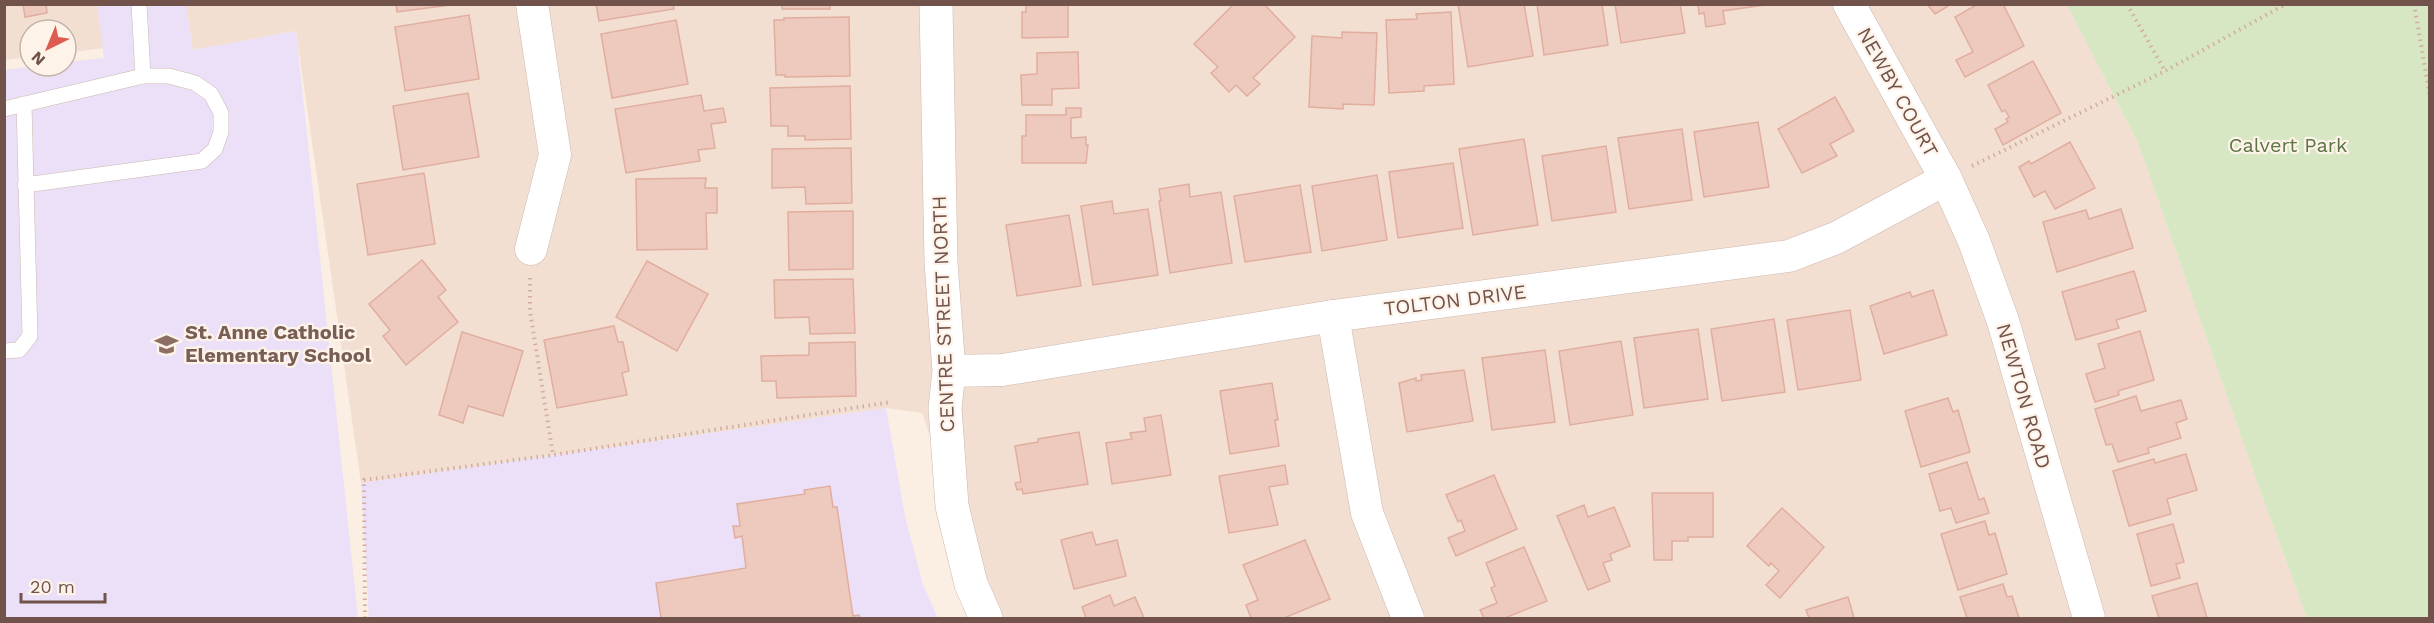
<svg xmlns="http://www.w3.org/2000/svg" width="2434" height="623" viewBox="0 0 2434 623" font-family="'Work Sans',sans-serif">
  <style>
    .residential { fill: #f2dfd2 }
    .education { fill: #ebe0f7 }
    .green { fill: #d7e7c3 }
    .building { fill: #eec9bd; stroke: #e0ae9e; stroke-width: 1.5 }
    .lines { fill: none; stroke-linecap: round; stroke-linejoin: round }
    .service-casing { stroke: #cdb7ae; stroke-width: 16 }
    .minor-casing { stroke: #cdb7ae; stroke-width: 33 }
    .tertiary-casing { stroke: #cdb7ae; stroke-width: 34 }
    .path { stroke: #d3aca0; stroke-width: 4; stroke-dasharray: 1.5 4.5; stroke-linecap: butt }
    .service { stroke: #fff; stroke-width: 15 }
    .minor { stroke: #fff; stroke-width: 32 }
    .tertiary { stroke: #fff; stroke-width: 33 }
    .labels { text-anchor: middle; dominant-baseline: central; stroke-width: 4.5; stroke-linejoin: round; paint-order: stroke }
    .street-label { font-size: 20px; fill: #71534b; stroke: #fef3e9 }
    .park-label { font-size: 20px; fill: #5a7643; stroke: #fef3e9 }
    .education-label { font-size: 20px; font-weight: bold; fill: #785e54; stroke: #fef3e9; text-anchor: start }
  </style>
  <rect width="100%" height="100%" fill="#fbeee3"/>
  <!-- residential -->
  <g class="residential">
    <path d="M4 5H98L104 48 66 53V30H30V57L5 60Z"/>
    <path d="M186 5H2067L2138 143 2260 490 2307 618H995L922 413 886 408 361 483 296 31 193 50Z"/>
  </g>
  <!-- education -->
  <g class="education">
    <path d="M97 5H186L193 50 296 31 358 618H5L4 70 35 66H66V62L104 58Z"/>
    <path d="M886 408 905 516 923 585 938 618H369L361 483Z"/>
  </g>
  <!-- green -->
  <path class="green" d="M2067 5H2429V618H2307L2260 490 2138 143Z"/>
  <!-- building -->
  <g class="building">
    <path d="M23 4H46L47 13 25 17Z"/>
    <path d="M396 4H450V5L397 12Z"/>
    <path d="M596 4H673L674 9 599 21Z"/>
    <rect x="782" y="4" width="48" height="5"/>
    <path d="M1026 4H1068V37L1022 38V12H1026Z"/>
    <path d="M1234 4H1264L1295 37 1253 78 1260 84 1247 96 1236 85 1229 92 1211 73 1218 67 1194 44Z"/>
    <path d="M1458 4H1524L1533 56 1468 67Z"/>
    <path d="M1537 4H1602L1608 45 1544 55Z"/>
    <path d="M1615 4H1680L1685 33 1621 43Z"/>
    <path d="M1698 4H1764V5L1723 11 1725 24 1706 27 1704 13 1699 14Z"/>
    <path d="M1927 4H1948V6L1935 14Z"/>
    <path d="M1978 4H2003L2024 46 1965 77 1956 60 1973 52 1955 17Z"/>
    <path d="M1451 12 1454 84 1424 86V91L1389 93 1386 20 1417 19 1416 14Z"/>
    <path d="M469 15 479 79 405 91 395 27Z"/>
    <path d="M849 17 850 76 785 77V75H776L774 20H784V18Z"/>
    <path d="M676 20 688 84 612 98 601 34Z"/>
    <path d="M1342 32 1377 33 1374 105 1343 104V109L1309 107 1312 36 1342 38Z"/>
    <path d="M1078 52 1079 88 1052 89V105H1022L1021 75 1037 74V53Z"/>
    <path d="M2033 61 2061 113 2003 145 1995 129 2008 122 2006 119 2009 117 2005 110 2002 112 1988 85Z"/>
    <path d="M850 86 851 139 805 140V136H788V126H771L770 88Z"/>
    <path d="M468 93 479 157 403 170 393 106Z"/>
    <path d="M701 95 704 111 723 108 726 122 711 124 715 148 698 150 700 161 626 173 615 109Z"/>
    <path d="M1835 97 1854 131 1830 144 1837 156 1802 173 1778 129Z"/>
    <path d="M1066 108H1081V117L1071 118V138L1086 137V145H1088L1086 163H1022V136H1026V115H1066Z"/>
    <path d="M1758 122 1769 187 1704 197 1694 132Z"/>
    <path d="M1682 129 1692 200 1629 209 1618 138Z"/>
    <path d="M1524 139 1538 225 1473 235 1459 149Z"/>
    <path d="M2070 142 2095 188 2055 209 2045 191 2034 197 2019 167 2029 161 2031 164Z"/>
    <path d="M1606 146 1616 212 1552 221 1542 156Z"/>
    <path d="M851 148 852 203 806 204 805 187 772 188V149Z"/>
    <path d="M1453 163 1463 228 1398 238 1389 172Z"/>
    <path d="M424 173 435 244 368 255 357 184Z"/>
    <path d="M1377 175 1387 240 1322 251 1312 186Z"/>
    <path d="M706 178 705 188H717V213H706L707 249 637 250 636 179Z"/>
    <path d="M1189 184 1190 197 1221 192 1232 263 1170 273 1159 201H1161L1159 189Z"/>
    <path d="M1300 185 1311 252 1245 262 1234 196Z"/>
    <path d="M1112 201 1114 214 1148 209 1158 275 1093 285 1081 206Z"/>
    <path d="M2121 209 2133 248 2057 272 2043 222 2086 210 2089 219Z"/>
    <path d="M853 211V269L789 270 788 212Z"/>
    <path d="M1069 215 1081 286 1017 296 1006 225Z"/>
    <path d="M422 260 446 290 438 297 458 322 406 365 383 336 390 330 369 304Z"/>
    <path d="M647 261 708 294 677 351 616 317Z"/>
    <path d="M2134 271 2146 311 2116 320 2119 328 2076 340 2062 292Z"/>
    <path d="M853 279 855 333 810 334 809 317 775 318 774 280Z"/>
    <path d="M1933 290 1947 335 1884 354 1870 306 1910 292 1912 297Z"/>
    <path d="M1850 310 1861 380 1798 390 1787 320Z"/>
    <path d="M1774 319 1785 392 1722 401 1711 329Z"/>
    <path d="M614 326 618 342H623L629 371 622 373 627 395 557 408 544 340Z"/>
    <path d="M1698 329 1708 399 1644 408 1634 338Z"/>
    <path d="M2140 331 2154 380 2118 391 2119 395 2095 402 2086 374 2105 368 2098 344Z"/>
    <path d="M462 332 523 351 503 416 468 406 463 423 439 415Z"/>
    <path d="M1621 341 1633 415 1570 425 1559 351Z"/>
    <path d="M855 342 856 396 777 398 776 381H762L761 356 809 355V343Z"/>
    <path d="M1545 350 1555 422 1492 430 1482 358Z"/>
    <path d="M1464 370 1473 421 1407 432 1399 383 1416 378V381L1422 380 1421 375Z"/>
    <path d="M1272 383 1278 420H1275L1279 446 1230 454 1220 391Z"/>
    <path d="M2136 396 2141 411 2181 400 2187 419 2176 423 2181 438 2148 448 2149 453 2118 462 2112 444 2106 445 2095 409Z"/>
    <path d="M1948 398 1953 412 1958 410 1970 452 1921 467 1905 411Z"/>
    <path d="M1161 415 1171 475 1112 484 1106 443 1132 439 1130 433 1146 431 1144 418Z"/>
    <path d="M1079 432 1088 484 1023 494 1022 489 1017 490 1015 483 1021 482 1015 446 1038 442V439Z"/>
    <path d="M2186 454 2197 490 2167 499 2171 514 2129 526 2113 471 2154 459 2155 463Z"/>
    <path d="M1967 462 1979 500 1984 498 1989 513 1956 523 1951 508 1940 511 1929 474Z"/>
    <path d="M1285 465 1288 484 1269 487 1278 525 1229 533 1219 476Z"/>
    <path d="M1494 475 1517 529 1456 556 1448 538 1465 531 1461 520 1458 522 1446 495Z"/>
    <path d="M830 486 833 507H837L853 616 859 615 860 618H661L656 583 746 568 742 536 735 538 733 526H740L737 504 805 494 804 490Z"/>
    <path d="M1652 493H1713V537H1688V541H1672V560H1654Z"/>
    <path d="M1584 505 1588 517 1614 507 1630 546 1610 554 1612 560 1603 563 1610 581 1588 590 1557 516Z"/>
    <path d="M1782 508 1824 547 1780 598 1766 585 1779 571 1771 563 1769 566 1747 546Z"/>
    <path d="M1985 521 1989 535 1995 533 2007 574 1958 590 1941 534Z"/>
    <path d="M2173 524 2184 562 2176 564 2180 578 2151 586 2137 534Z"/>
    <path d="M1092 532 1096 545 1117 540 1126 576 1074 589 1061 540Z"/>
    <path d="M1305 540 1330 599 1284 618H1251L1246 605 1258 600 1243 565Z"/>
    <path d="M1524 547 1547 601 1505 618H1484L1480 610 1497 603 1491 588 1495 586 1486 563Z"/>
    <path d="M2197 583 2207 618H2159L2152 596Z"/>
    <path d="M2003 584 2007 597 2012 596 2019 618H1967L1960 597Z"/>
    <path d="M1110 595 1114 606 1135 597 1144 618H1086L1082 607Z"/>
    <path d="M1848 597 1854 618H1809L1806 610Z"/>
  </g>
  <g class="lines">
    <defs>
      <g id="service">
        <path d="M139 4 143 76"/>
        <path d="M4 109 143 76H169L195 83 211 94 221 113V132L215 149 202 161 25 185"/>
        <path d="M4 351 19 350 30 336 24 104"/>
      </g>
      <g id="minor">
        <path d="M1849 4 1946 179 1974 241 2003 321 2089 618"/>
        <path d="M531 249 555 155 532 4"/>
        <path d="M1333 316 1367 513 1408 618"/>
        <path d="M949 371 1002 370 1333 316 1789 256 1836 238 1946 179"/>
      </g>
      <path id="tertiary" d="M936 4 941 262 949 371 945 408 952 506 971 584 986 618"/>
    </defs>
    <!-- service casing -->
    <use href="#service" class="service-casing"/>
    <!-- minor casing -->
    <use href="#minor" class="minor-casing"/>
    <!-- tertiary casing -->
    <use href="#tertiary" class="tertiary-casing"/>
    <!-- path -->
    <g class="path">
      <path d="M2127 4 2165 71"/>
      <path d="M2414 4 2430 97"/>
      <path d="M1972 166 2165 71 2286 4"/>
      <path d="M530 278V311L553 455"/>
      <path d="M365 618 364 480 553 455 891 402"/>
    </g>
    <!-- service -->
    <use href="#service" class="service"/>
    <!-- minor -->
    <use href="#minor" class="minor"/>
    <!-- tertiary -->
    <use href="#tertiary" class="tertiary"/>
  </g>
  <!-- icons -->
  <defs>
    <symbol id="school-bare" viewBox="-9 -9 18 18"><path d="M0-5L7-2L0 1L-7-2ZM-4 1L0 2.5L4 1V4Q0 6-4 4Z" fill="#8d6e63" stroke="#fef3e9" stroke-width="2.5" paint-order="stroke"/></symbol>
  </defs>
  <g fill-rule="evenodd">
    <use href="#school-bare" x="150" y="328" width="33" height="33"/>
  </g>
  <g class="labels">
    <!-- street labels -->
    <g class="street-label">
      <text transform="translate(1898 92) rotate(61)">NEWBY COURT</text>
      <text transform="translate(1455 300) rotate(-7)">TOLTON DRIVE</text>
      <text transform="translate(943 314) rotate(-92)">CENTRE STREET NORTH</text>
      <text transform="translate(2024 396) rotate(74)">NEWTON ROAD</text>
    </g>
    <!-- park labels -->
    <g class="park-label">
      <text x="2288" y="145">Calvert Park</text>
    </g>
    <!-- education labels -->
    <g class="education-label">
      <text x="185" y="332">St. Anne Catholic<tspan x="185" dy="23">Elementary School</tspan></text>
    </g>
  </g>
  <!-- border -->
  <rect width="2434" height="623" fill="none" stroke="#71534b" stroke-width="12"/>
  <!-- north arrow -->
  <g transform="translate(48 48) rotate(223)"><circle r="28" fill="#fef3e9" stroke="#c6b3aa" stroke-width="1.5"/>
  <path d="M0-4.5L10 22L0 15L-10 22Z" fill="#dd5b50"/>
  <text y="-9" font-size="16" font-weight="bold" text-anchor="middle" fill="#71534b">N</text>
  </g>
  <!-- scale -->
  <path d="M21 593v9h84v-9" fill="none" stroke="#71534b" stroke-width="3"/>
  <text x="30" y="593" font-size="18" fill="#71534b" stroke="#fef3e9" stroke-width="4.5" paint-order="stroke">20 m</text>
</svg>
